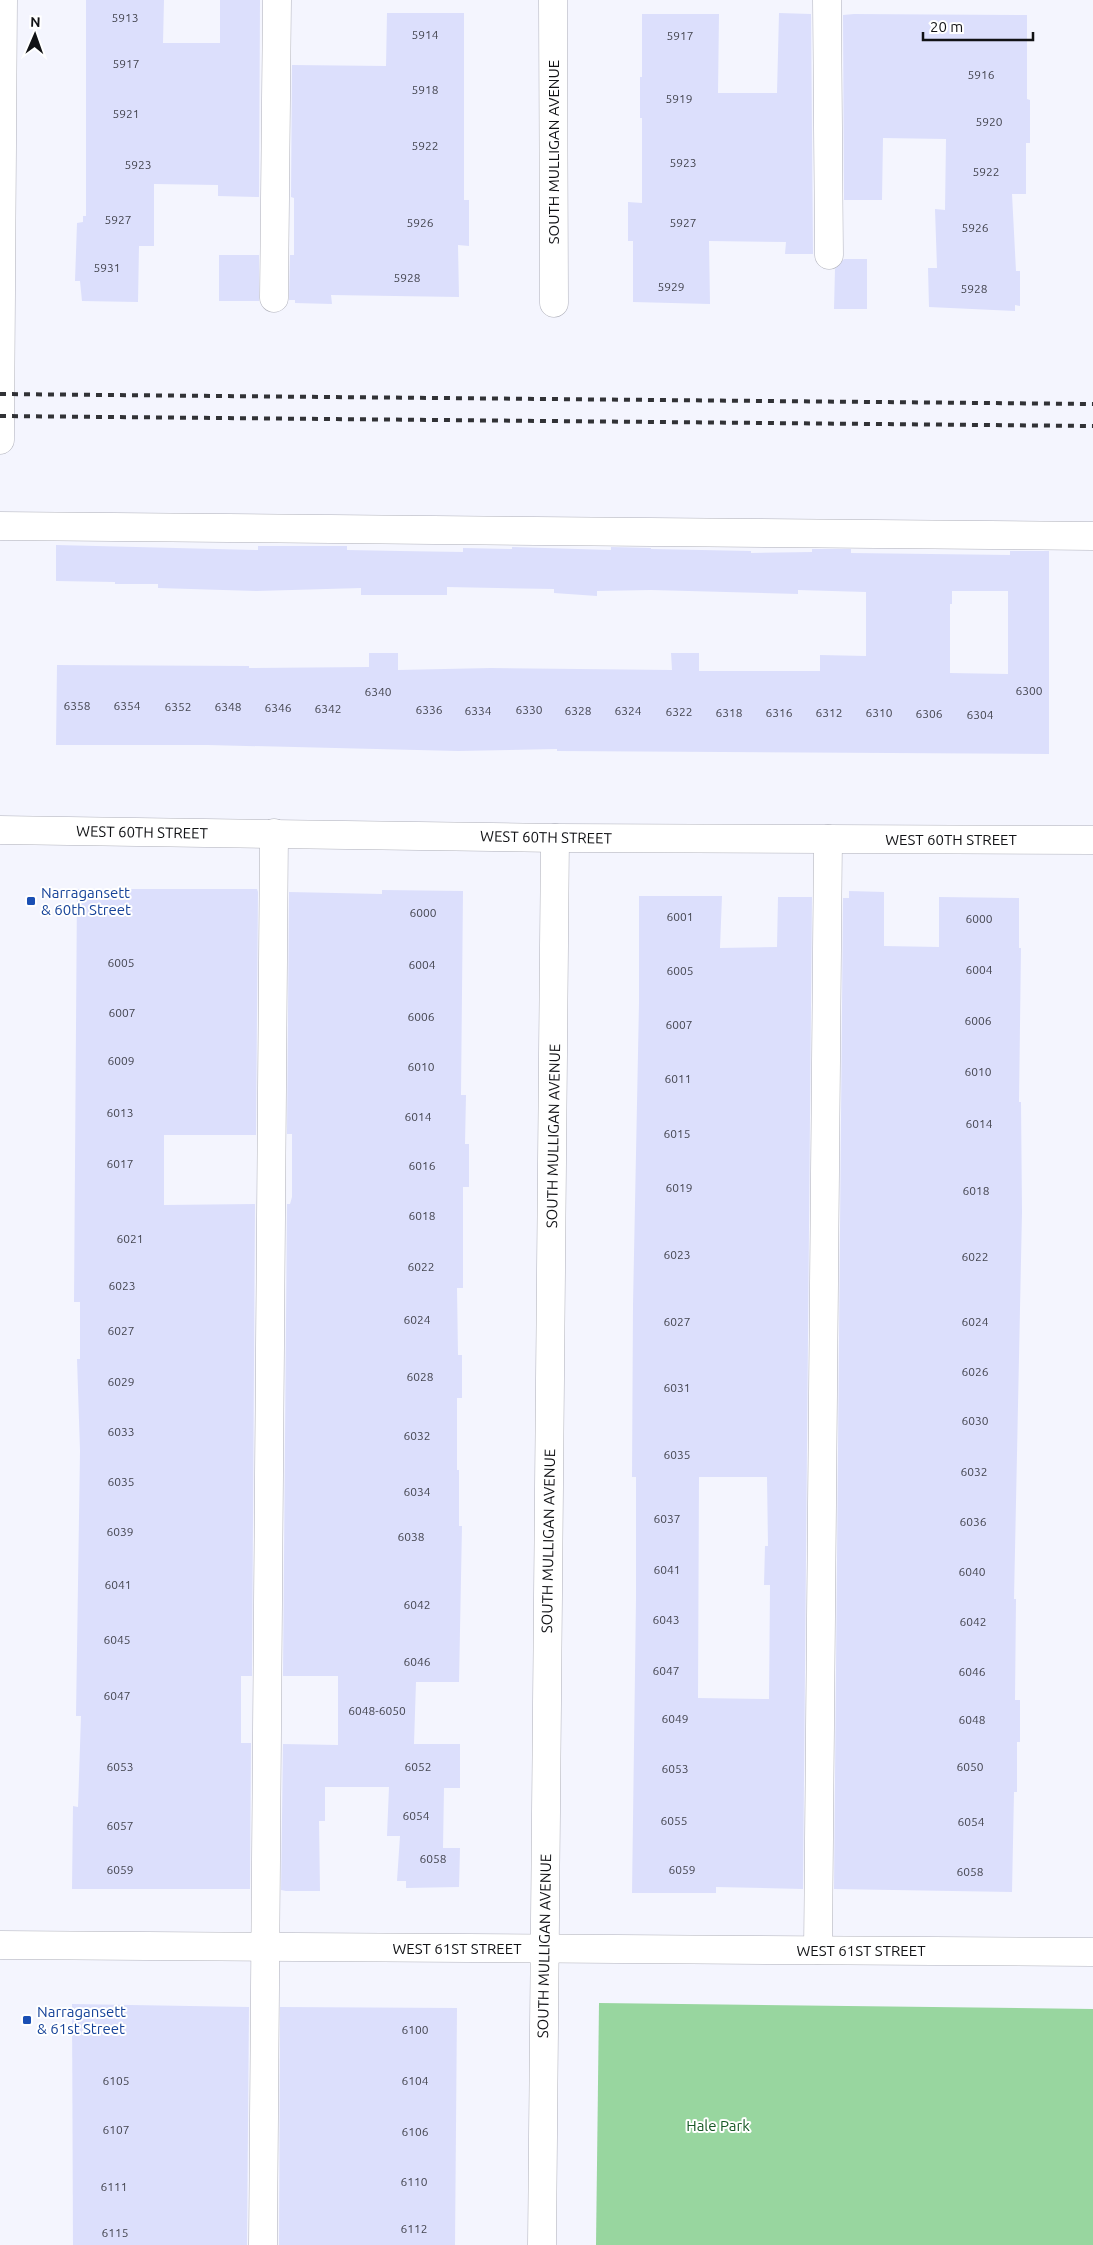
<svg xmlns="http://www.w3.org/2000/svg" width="1093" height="2245" viewBox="0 0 1093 2245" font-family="Ubuntu,sans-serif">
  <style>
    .green { fill: #98d69f }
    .building { fill: #dcdffc; fill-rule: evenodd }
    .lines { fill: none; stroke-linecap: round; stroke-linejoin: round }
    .minor-casing { stroke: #afb0ba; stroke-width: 29 }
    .minor { stroke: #fff; stroke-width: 28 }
    .rail { stroke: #313236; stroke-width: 4; stroke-dasharray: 6 6; stroke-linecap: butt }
    .transit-dot { fill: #1a4fb4; stroke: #fff; stroke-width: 2 }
    .labels { text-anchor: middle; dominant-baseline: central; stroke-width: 4; stroke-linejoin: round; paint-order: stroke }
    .number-label { font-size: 12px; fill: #44454f }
    .street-label { font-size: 15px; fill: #111215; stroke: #fff }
    .transit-label { font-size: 15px; fill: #164399; stroke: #fff; text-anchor: start }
    .park-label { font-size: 15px; fill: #165825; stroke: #fff }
  </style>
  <rect width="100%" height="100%" fill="#f4f5fe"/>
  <!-- green -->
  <path class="green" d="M599 2003 1093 2009V2245H596Z"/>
  <!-- building -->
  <g class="building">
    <path d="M86 0H164L163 43H220V0H260L259 197 218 196V185L154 184V246H139L138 302 82 301 80 281H75L77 223 83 222V216H86Z"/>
    <path d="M387 13H464V200H469V246L458 245 459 297 331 295 332 304 295 303V300H289L290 255H294V198L291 197 292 65 386 66Z"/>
    <path d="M779 13 811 14 813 254H785L786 242 709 241 710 304 633 302V241H628V202L642 203V118H640V77H642V14H719L718 93H777Z"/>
    <path d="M854 14 1027 15V99L1030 100V143H1026V194H1012L1016 271H1020V306L1015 305V311L929 307 928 268H937L935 209 945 210 946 139 883 138 882 200H844L843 15Z"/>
    <rect x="219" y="255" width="40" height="46"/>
    <path d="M844 259H867V309H834L835 269Z"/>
    <path d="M56 545 258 550V546H347V550L400 551 463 552V548L512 549V547L611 550V547L651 548V549L751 551V553L812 552V549H851V553L1010 555V551H1049V754L557 751V749L458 751 208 745H56L57 665 249 666V668L369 667V653H398V670L491 668 672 670 671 653H699V671H820V655L866 656V592L798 590V594L651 590 597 591V596L554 593V589L447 587V595H361V588L257 591 158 588V584H115V582L56 581ZM952 591H1008V674L950 673V604H952Z"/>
    <path d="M77 889H257L258 892 256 1135H164V1205L255 1204 252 1676H241V1743H251L250 1889H72L73 1806 78 1807 81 1716H76L80 1451 77 1359H80V1302H74Z"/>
    <path d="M382 890 463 891 461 1095H466L465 1144H469V1187H463V1288H457L458 1355H462V1398H457V1470H459V1526H462L459 1682H416L414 1744H460V1788H444L443 1848H460L459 1887 406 1888V1881H397L400 1836H387L389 1787H325V1821H319L320 1891H286L281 1890 283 1744 338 1745V1676H283L287 1204H290L292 1197V1134H287L289 892 382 894Z"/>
    <path d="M849 891 884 892V946L939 947V897L1019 898V948H1021L1019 1102H1021L1022 1212 1014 1599H1016L1015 1700H1020V1742H1017V1792H1014L1012 1892 834 1889 843 898H849Z"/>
    <path d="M639 896H722L720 948 777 947 778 897H812L803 1889 716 1887V1893H632L636 1599V1477H632L633 1305 639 1003ZM699 1477H767L768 1546H765L764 1585H770L769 1699 698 1698Z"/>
    <path d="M72 2004 249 2007 247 2245H73Z"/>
    <path d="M280 2007 457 2008 455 2245H279Z"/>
  </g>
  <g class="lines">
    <defs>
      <g id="minor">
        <path d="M553 0 554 303"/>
        <path d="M827 0 829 255"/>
        <path d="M274 298 277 0"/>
        <path d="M0 440 3 0"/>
        <path d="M0 526 1093 536"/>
        <path d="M0 830 555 838 1093 840"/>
        <path d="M0 1945 1093 1952"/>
        <path d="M818 1950 828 839"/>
        <path d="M263 2245 274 833"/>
        <path d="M542 2245 555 838"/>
      </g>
    </defs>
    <!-- minor casing -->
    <use href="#minor" class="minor-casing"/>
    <!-- minor -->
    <use href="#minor" class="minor"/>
    <!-- rail -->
    <g class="rail">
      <path d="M0 394 1093 404"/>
      <path d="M0 416 1093 426"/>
    </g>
  </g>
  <!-- markers -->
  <g class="transit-dot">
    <rect x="26" y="896" width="10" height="10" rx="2.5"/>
    <rect x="22" y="2015" width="10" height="10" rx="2.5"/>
  </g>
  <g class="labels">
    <!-- number labels -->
    <g class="number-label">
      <text x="125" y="17">5913</text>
      <text x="425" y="34">5914</text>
      <text x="680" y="35">5917</text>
      <text x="126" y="63">5917</text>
      <text x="981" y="74">5916</text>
      <text x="425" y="89">5918</text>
      <text x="679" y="98">5919</text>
      <text x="126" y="113">5921</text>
      <text x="989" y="121">5920</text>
      <text x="425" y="145">5922</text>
      <text x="683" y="162">5923</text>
      <text x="138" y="164">5923</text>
      <text x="986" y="171">5922</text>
      <text x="118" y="219">5927</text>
      <text x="420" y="222">5926</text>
      <text x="683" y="222">5927</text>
      <text x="975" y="227">5926</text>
      <text x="107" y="267">5931</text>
      <text x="407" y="277">5928</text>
      <text x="671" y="286">5929</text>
      <text x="974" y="288">5928</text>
      <text x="1029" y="690">6300</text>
      <text x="378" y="691">6340</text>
      <text x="77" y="705">6358</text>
      <text x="127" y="705">6354</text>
      <text x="178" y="706">6352</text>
      <text x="228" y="706">6348</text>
      <text x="278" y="707">6346</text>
      <text x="328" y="708">6342</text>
      <text x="429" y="709">6336</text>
      <text x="529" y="709">6330</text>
      <text x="478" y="710">6334</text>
      <text x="578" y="710">6328</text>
      <text x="628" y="710">6324</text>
      <text x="679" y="711">6322</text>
      <text x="729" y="712">6318</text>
      <text x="779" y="712">6316</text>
      <text x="829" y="712">6312</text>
      <text x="879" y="712">6310</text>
      <text x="929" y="713">6306</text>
      <text x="980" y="714">6304</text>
      <text x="423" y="912">6000</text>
      <text x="680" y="916">6001</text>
      <text x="979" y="918">6000</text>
      <text x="121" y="962">6005</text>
      <text x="422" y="964">6004</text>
      <text x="979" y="969">6004</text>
      <text x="680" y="970">6005</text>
      <text x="122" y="1012">6007</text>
      <text x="421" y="1016">6006</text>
      <text x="978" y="1020">6006</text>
      <text x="679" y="1024">6007</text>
      <text x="121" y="1060">6009</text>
      <text x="421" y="1066">6010</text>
      <text x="978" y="1071">6010</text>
      <text x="678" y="1078">6011</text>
      <text x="120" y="1112">6013</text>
      <text x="418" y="1116">6014</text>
      <text x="979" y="1123">6014</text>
      <text x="677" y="1133">6015</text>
      <text x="120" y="1163">6017</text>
      <text x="422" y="1165">6016</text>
      <text x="679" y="1187">6019</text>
      <text x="976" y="1190">6018</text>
      <text x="422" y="1215">6018</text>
      <text x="130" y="1238">6021</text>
      <text x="677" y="1254">6023</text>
      <text x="975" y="1256">6022</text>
      <text x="421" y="1266">6022</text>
      <text x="122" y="1285">6023</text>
      <text x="417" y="1319">6024</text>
      <text x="677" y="1321">6027</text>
      <text x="975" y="1321">6024</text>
      <text x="121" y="1330">6027</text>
      <text x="975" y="1371">6026</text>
      <text x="420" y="1376">6028</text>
      <text x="121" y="1381">6029</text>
      <text x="677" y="1387">6031</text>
      <text x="975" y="1420">6030</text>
      <text x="121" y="1431">6033</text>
      <text x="417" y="1435">6032</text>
      <text x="677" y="1454">6035</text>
      <text x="974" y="1471">6032</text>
      <text x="121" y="1481">6035</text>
      <text x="417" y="1491">6034</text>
      <text x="667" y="1518">6037</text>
      <text x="973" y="1521">6036</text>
      <text x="120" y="1531">6039</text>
      <text x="411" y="1536">6038</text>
      <text x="667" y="1569">6041</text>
      <text x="972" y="1571">6040</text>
      <text x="118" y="1584">6041</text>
      <text x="417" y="1604">6042</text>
      <text x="666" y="1619">6043</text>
      <text x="973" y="1621">6042</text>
      <text x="117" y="1639">6045</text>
      <text x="417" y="1661">6046</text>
      <text x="666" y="1670">6047</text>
      <text x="972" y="1671">6046</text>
      <text x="117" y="1695">6047</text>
      <text x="377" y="1710">6048-6050</text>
      <text x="675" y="1718">6049</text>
      <text x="972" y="1719">6048</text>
      <text x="120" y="1766">6053</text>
      <text x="418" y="1766">6052</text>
      <text x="970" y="1766">6050</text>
      <text x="675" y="1768">6053</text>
      <text x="416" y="1815">6054</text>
      <text x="674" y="1820">6055</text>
      <text x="971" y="1821">6054</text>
      <text x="120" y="1825">6057</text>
      <text x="433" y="1858">6058</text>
      <text x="120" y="1869">6059</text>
      <text x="682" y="1869">6059</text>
      <text x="970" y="1871">6058</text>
      <text x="415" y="2029">6100</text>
      <text x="116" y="2080">6105</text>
      <text x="415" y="2080">6104</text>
      <text x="116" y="2129">6107</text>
      <text x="415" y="2131">6106</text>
      <text x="414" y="2181">6110</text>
      <text x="114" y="2186">6111</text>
      <text x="414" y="2228">6112</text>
      <text x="115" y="2232">6115</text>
    </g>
    <!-- street labels -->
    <g class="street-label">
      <text transform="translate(553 152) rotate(-90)">SOUTH MULLIGAN AVENUE</text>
      <text transform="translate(142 832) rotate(1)">WEST 60TH STREET</text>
      <text transform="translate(546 837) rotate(1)">WEST 60TH STREET</text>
      <text x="951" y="839">WEST 60TH STREET</text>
      <text transform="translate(553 1136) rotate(-89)">SOUTH MULLIGAN AVENUE</text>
      <text transform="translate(548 1541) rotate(-89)">SOUTH MULLIGAN AVENUE</text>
      <text transform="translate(544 1946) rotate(-89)">SOUTH MULLIGAN AVENUE</text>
      <text x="457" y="1948">WEST 61ST STREET</text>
      <text x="861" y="1950">WEST 61ST STREET</text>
    </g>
    <!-- transit labels -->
    <g class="transit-label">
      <text x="41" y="892">Narragansett<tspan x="41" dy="17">&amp; 60th Street</tspan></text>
      <text x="37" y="2011">Narragansett<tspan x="37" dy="17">&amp; 61st Street</tspan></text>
    </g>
    <!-- park labels -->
    <g class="park-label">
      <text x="718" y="2125">Hale Park</text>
    </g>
  </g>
  <!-- north arrow -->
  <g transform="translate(35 35) rotate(2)" stroke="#ffffff" stroke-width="4" paint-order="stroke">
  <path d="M0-4L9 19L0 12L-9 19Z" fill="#111215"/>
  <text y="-8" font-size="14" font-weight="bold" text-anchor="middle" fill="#111215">N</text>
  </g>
  <!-- scale -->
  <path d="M923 32v8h110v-8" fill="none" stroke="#111215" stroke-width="2.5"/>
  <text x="930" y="32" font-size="15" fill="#111215" stroke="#ffffff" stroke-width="4" paint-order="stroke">20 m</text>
</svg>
